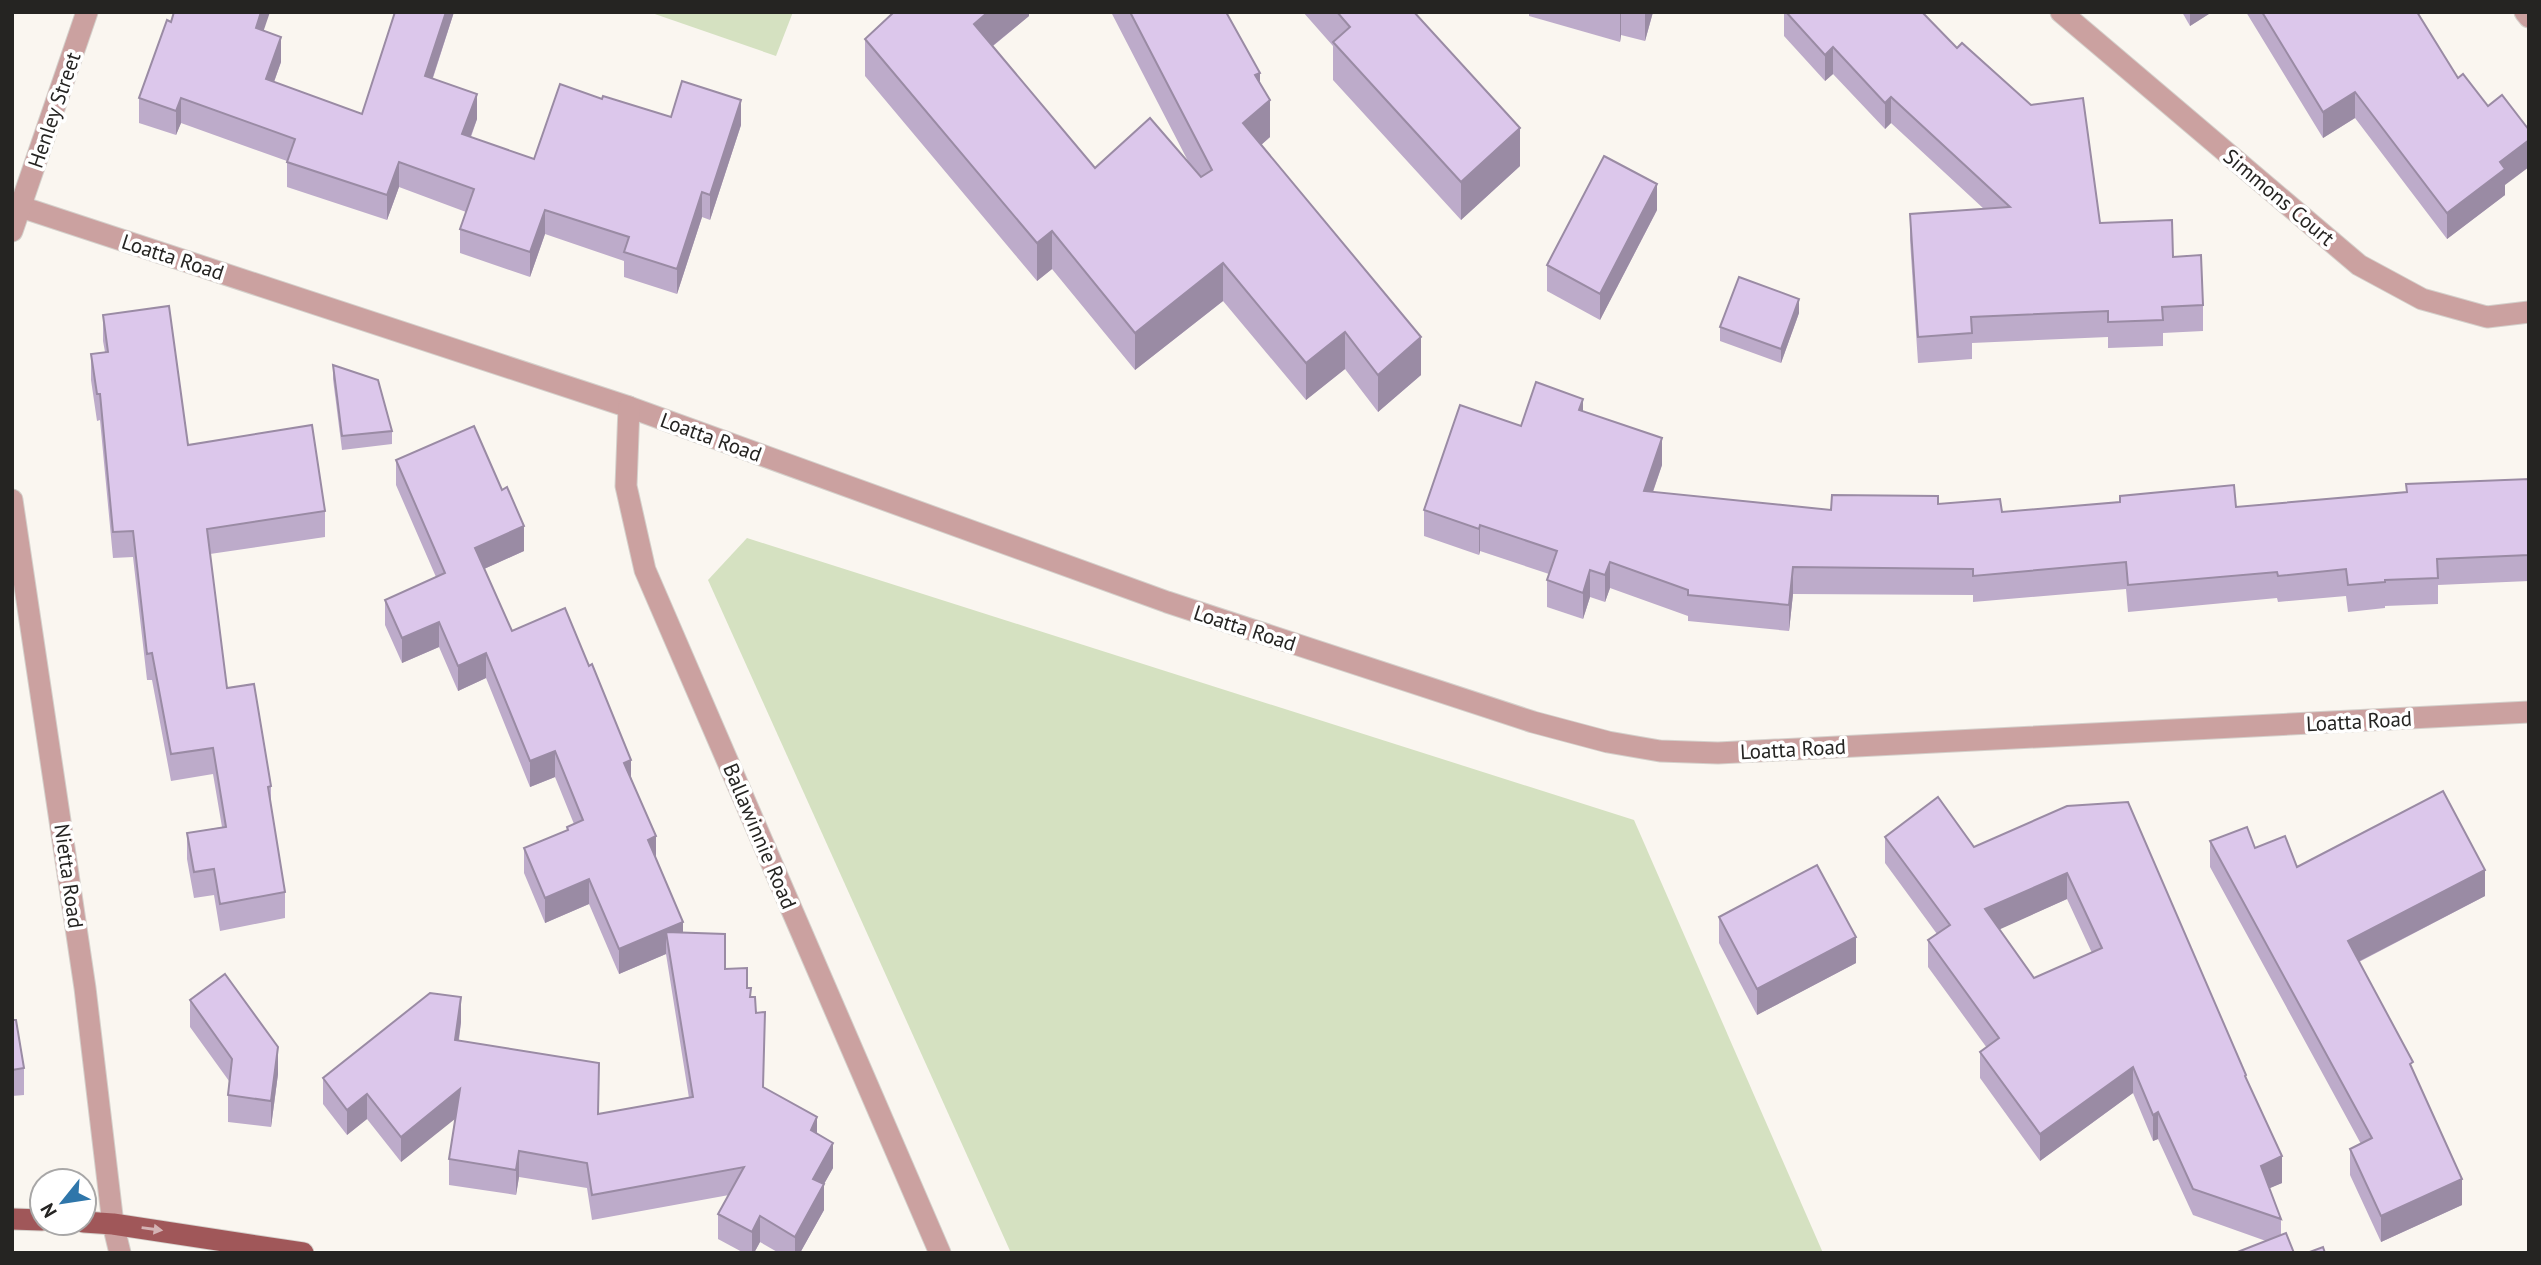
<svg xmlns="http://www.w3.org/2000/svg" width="2541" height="1265" viewBox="0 0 2541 1265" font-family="'PT Sans',sans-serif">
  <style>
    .green { fill: #d5e1c1 }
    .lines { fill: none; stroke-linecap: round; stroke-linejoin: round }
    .minor-casing { stroke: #d4d0cb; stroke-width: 23 }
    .major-casing { stroke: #d4d0cb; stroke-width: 23 }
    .minor { stroke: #cba1a0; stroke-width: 21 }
    .major { stroke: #a05759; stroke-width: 21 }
    .wall { fill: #bdabca; fill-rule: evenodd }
    .shaded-wall { fill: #9a8ba4 }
    .building { fill: #dcc7eb; stroke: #9a8ba4; stroke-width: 2; fill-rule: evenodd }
    .oneway { fill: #d4b3b4 }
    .labels { text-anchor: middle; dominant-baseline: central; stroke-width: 7; stroke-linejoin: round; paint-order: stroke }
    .street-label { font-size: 21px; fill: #252422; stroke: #fff }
  </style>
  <rect width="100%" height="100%" fill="#faf6f0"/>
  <!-- green -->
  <g class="green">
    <path d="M649 12H793L776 56Z"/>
    <path d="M747 538 1634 820 1823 1253H1011L708 580Z"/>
  </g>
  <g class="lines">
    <defs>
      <g id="minor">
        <path d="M2061 12 2359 265 2422 299 2487 317 2529 312"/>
        <path d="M2525 12 2529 17"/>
        <path d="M12 204 629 407 1167 602 1533 722 1608 742 1660 751 1718 753 2529 712"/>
        <path d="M12 231 87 12"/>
        <path d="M629 407 626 486 645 570 940 1253"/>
        <path d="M12 500 85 988 113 1224 120 1253"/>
      </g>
      <g id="major">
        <path d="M12 1219 42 1220"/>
        <path d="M84 1222 113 1224 303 1253"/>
      </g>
    </defs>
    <!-- minor casing -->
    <use href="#minor" class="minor-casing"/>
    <!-- major casing -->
    <use href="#major" class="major-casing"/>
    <!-- minor -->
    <use href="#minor" class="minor"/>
    <!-- major -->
    <use href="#major" class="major"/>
  </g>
  <!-- wall -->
  <g class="wall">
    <path d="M387 12H454L433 78 477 119 471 137 534 159 602 99 671 117 741 125 710 220 702 217 677 294 624 277V261L545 234 530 277 460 253V229L466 212 399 187 387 220 287 187V161L181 123 176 135 139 123V98L171 22 263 31 281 62 274 82 362 114 394 14Z"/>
    <path d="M1029 12V16L993 46 1095 168 1189 163 1111 12H1226L1260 83 1270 137 1261 145 1421 375 1378 412 1345 369 1306 400 1223 301 1135 370 1052 269 1037 281 865 76V39Z"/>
    <path d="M1303 12H1414L1520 166 1461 220 1333 80V46Z"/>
    <path d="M1529 12H1653L1645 41 1621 35 1620 42 1529 16Z"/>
    <path d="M1784 12H1922L2100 223 2173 257 2203 305V331L2163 333V346L2108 348V337L1972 343V359L1918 363 1910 240V214L1984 209 1891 123 1885 129 1833 74 1825 81 1784 36Z"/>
    <path d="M2182 12H2212L2190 26Z"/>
    <path d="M2246 12H2417L2505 185V195L2447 239 2355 118 2323 138Z"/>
    <path d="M1657 210 1600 320 1547 291V265Z"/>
    <path d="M1799 313 1781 363 1720 341V327Z"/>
    <path d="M103 315 188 445 325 511V537L210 554 227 688 271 786V807L285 892V918L220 931 214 895 194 898 187 859V833L222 827 213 774 171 781 152 680H147L133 557 113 558 100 420 97 421 91 380V354L105 352 103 341Z"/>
    <path d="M333 365 392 431V444L342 450 333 379Z"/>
    <path d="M1583 412 1662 465 1653 492 1831 510 1938 504 2002 512 2236 507 2406 492 2529 479V581L2438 585V604L2385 606V608L2348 612 2346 596 2278 602 2277 598 2128 612 2126 589 1973 602V595L1793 594 1789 631 1688 621V616L1610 588 1605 602 1590 597 1583 619 1547 607V580L1549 574 1480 551 1479 555 1424 536V510Z"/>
    <path d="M396 460 524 551 484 569 512 631 631 777 656 860 683 932 747 988 756 1013 764 1087 817 1134 833 1168 824 1184V1210L800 1253H779L760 1242 754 1253H744L718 1239V1214L729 1195 592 1220 587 1188 519 1177 516 1195 449 1185V1159L455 1118 401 1162 367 1119 347 1135 323 1104V1078L461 1022 459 1040 599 1114 689 1098 666 954 619 974 589 904 545 923 524 873V848L567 830V827L574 824 555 777 530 787 486 678 458 691 439 647 402 663 385 625V600L436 577 396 485Z"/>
    <path d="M2067 806 2246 1079 2282 1183 2269 1188 2281 1219V1235L2266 1241 2193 1215 2158 1139 2153 1141 2133 1093 2040 1161 1980 1078V1052L1987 1048 1928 967V940L1937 934 1885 863V837L1974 847ZM2067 899 2092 953 2034 978 1999 929Z"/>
    <path d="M2210 841 2297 867 2485 896 2359 962 2413 1071 2462 1205 2381 1242 2350 1175V1149L2361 1144 2210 867Z"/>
    <path d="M1719 917 1856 963 1757 1015 1719 943Z"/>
    <path d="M190 1000 278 1074 271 1127 228 1122V1095L229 1081 190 1027Z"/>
    <path d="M12 1020 24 1068V1095L12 1096Z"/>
  </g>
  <!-- shaded-wall -->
  <g class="shaded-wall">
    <path d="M261 12H270L256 53V28Z"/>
    <path d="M446 12H454L425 101V76Z"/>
    <path d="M988 12H1029V16L974 61V24Z"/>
    <path d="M1620 12H1621V35L1620 42Z"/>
    <path d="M1645 12H1653L1645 41Z"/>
    <path d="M2190 12H2212L2190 26Z"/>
    <path d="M281 37V62L266 104V79Z"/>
    <path d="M1833 47V74L1825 81V55Z"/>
    <path d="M1260 73V109L1270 100V137L1243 161V123L1255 75Z"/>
    <path d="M2355 92V118L2323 138V112Z"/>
    <path d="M477 94V119L462 159V134Z"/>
    <path d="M1891 97V123L1885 129V103Z"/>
    <path d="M181 98V123L176 135V111Z"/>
    <path d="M741 100V125L710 220V195Z"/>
    <path d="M1520 128V166L1461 220V182Z"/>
    <path d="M2529 140V167L2505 185V195L2447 239V213L2500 162Z"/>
    <path d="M399 162V187L387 220V195Z"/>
    <path d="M1657 184V210L1600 320V294Z"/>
    <path d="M702 192V217L677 294V269Z"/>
    <path d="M545 210V234L530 277V252Z"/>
    <path d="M1052 231V269L1037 281V243Z"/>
    <path d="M1223 263V301L1135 370V333Z"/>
    <path d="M1799 299V313L1781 363V349Z"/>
    <path d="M1345 332V369L1306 400V363Z"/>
    <path d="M1421 337V375L1378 412V375Z"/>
    <path d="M1583 399V425L1579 410Z"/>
    <path d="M1662 438V465L1644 517V491Z"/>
    <path d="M1480 525V551L1479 555V529Z"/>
    <path d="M524 526V551L475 573V548Z"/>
    <path d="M1610 562V588L1605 602V575Z"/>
    <path d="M1793 567V594L1789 631V605Z"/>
    <path d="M1590 570V597L1583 619V593Z"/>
    <path d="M439 622V647L402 663V638Z"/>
    <path d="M486 653V678L458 691V666Z"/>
    <path d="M555 751V777L530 787V761Z"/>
    <path d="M631 760V785L624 763Z"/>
    <path d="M656 836V861L648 840Z"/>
    <path d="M2485 870V896L2348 967V941Z"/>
    <path d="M2067 873V899L1985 936V909Z"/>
    <path d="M589 879V904L545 923V898Z"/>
    <path d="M683 922V947L666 932V954L619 974V949Z"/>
    <path d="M1856 937V963L1757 1015V989Z"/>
    <path d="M461 997V1022L455 1065V1040Z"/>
    <path d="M278 1047V1074L271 1127V1101Z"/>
    <path d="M2133 1067V1093L2040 1161V1134Z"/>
    <path d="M460 1089V1115L401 1162V1137Z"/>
    <path d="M367 1094V1119L347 1135V1110Z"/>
    <path d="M2158 1112V1139L2153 1141V1115Z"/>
    <path d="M817 1117V1142L811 1130Z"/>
    <path d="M833 1143V1168L824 1184V1210L800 1253H795V1237L813 1179Z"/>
    <path d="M519 1151V1177L516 1195V1170Z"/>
    <path d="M2282 1156V1183L2261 1192V1166Z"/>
    <path d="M2462 1179V1205L2381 1242V1216Z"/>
    <path d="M760 1216V1242L754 1253H752V1232Z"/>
  </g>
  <!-- building -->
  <g class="building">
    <path d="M174 12H261L256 28 281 37 266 79 362 114 395 12H446L425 76 477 94 462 134 534 159 560 84 602 99 603 96 671 117 682 81 741 100 710 195 702 192 677 269 624 252 629 237 545 210 530 252 460 229 474 189 399 162 387 195 287 162 295 139 181 98 176 111 139 98 167 20 171 22Z"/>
    <path d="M894 12H988L974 24 1095 168 1150 118 1201 177 1212 170 1130 12H1226L1260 73 1255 75 1270 100 1243 123 1421 337 1378 375 1345 332 1306 363 1223 263 1135 333 1052 231 1037 243 865 39Z"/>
    <path d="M1337 12H1414L1520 128 1461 182 1333 42 1350 27Z"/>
    <path d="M1786 12H1922L1957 48 1962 43 2031 105 2083 98 2100 223 2172 220 2173 257 2201 255 2203 305 2162 307 2163 320 2108 322V311L1971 317 1972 333 1918 337 1910 214 2010 207 1891 97 1885 103 1833 47 1825 55Z"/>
    <path d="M2262 12H2417L2458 78 2463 74 2488 106 2502 95 2529 130V140L2500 162 2505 169 2447 213 2355 92 2323 112Z"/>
    <path d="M1604 156 1657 184 1600 294 1547 265Z"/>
    <path d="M1739 277 1799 299 1781 349 1720 327Z"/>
    <path d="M169 306 188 445 312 425 325 511 207 529 227 688 254 684 271 786 268 787 285 892 220 904 214 869 194 872 187 833 226 827 213 748 171 754 152 653 147 654 133 531 113 532 100 394H97L91 354 108 352 103 315Z"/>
    <path d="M333 365 378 380 392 431 342 436Z"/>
    <path d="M1536 382 1583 399 1579 410 1662 438 1644 491 1831 510 1832 495 1938 496V504L2000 499 2002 512 2120 502V496L2234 485 2236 507 2407 492 2406 484 2529 479V555L2437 559 2438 578 2385 580V582L2348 585 2346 569 2278 576 2277 572 2128 585 2126 562 1973 576V569L1793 567 1789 605 1688 595V590L1610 562 1605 575 1590 570 1583 593 1547 580 1557 551 1480 525 1479 529 1424 510 1460 405 1521 426Z"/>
    <path d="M474 426 502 490 507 487 524 526 475 548 512 631 565 608 589 666 592 664 631 760 624 763 656 836 648 840 683 922 619 949 589 879 545 898 524 848 568 830 567 827 583 820 555 751 530 761 486 653 458 666 439 622 402 638 385 600 445 573 396 460Z"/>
    <path d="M2443 791 2485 870 2348 941 2413 1062 2410 1064 2462 1179 2381 1216 2350 1149 2372 1138 2210 841 2247 827 2255 848 2285 836 2297 867Z"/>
    <path d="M1938 797 1974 847 2067 806 2128 802 2246 1075 2245 1076 2282 1156 2261 1166 2281 1219 2193 1189 2158 1112 2153 1115 2133 1067 2040 1134 1980 1052 1999 1038 1928 940 1950 925 1885 837ZM2067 873 2102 948 2034 978 1985 909Z"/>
    <path d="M1817 865 1856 937 1757 989 1719 917Z"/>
    <path d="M666 932 725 934V969L747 968V988H751L750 997H755L756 1013 765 1012 763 1087 817 1117 811 1130 833 1143 813 1179 824 1184 795 1237 760 1216 752 1232 718 1214 744 1167 592 1195 587 1163 519 1151 516 1170 449 1159 460 1089 401 1137 367 1094 347 1110 323 1078 430 993 461 997 455 1040 599 1063 598 1114 693 1097Z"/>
    <path d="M225 974 278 1047 271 1101 228 1095 232 1059 190 1000Z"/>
    <path d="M12 1020H16L24 1068 12 1070Z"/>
    <path d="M2286 1233 2294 1253H2235Z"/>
    <path d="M2323 1247 2325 1253H2307Z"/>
  </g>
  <!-- one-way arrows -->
  <defs><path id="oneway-solid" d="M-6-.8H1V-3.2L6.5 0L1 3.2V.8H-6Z" transform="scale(1.75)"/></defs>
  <use class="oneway" href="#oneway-solid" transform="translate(152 1229) rotate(8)"/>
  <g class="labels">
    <!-- street labels -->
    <g class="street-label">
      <text transform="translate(54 110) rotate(-71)">Henley Street</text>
      <text transform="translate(2279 197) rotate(40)">Simmons Court</text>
      <text transform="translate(173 257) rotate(18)">Loatta Road</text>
      <text transform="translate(711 437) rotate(20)">Loatta Road</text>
      <text transform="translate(1245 628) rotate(18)">Loatta Road</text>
      <text transform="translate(2359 721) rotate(-3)">Loatta Road</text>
      <text transform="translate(1793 749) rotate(-3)">Loatta Road</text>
      <text transform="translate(760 836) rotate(67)">Ballawinnie Road</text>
      <text transform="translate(69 876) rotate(82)">Nietta Road</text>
    </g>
  </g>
  <!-- border -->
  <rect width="2541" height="1265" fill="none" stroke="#252422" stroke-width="28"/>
  <!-- north arrow -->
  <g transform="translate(63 1202) rotate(240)"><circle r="33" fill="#ffffff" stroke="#a8a7a7" stroke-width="2"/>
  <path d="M0-5L12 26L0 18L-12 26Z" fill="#2f76aa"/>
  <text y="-10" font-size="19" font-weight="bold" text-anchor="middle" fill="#252422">N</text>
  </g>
</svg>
